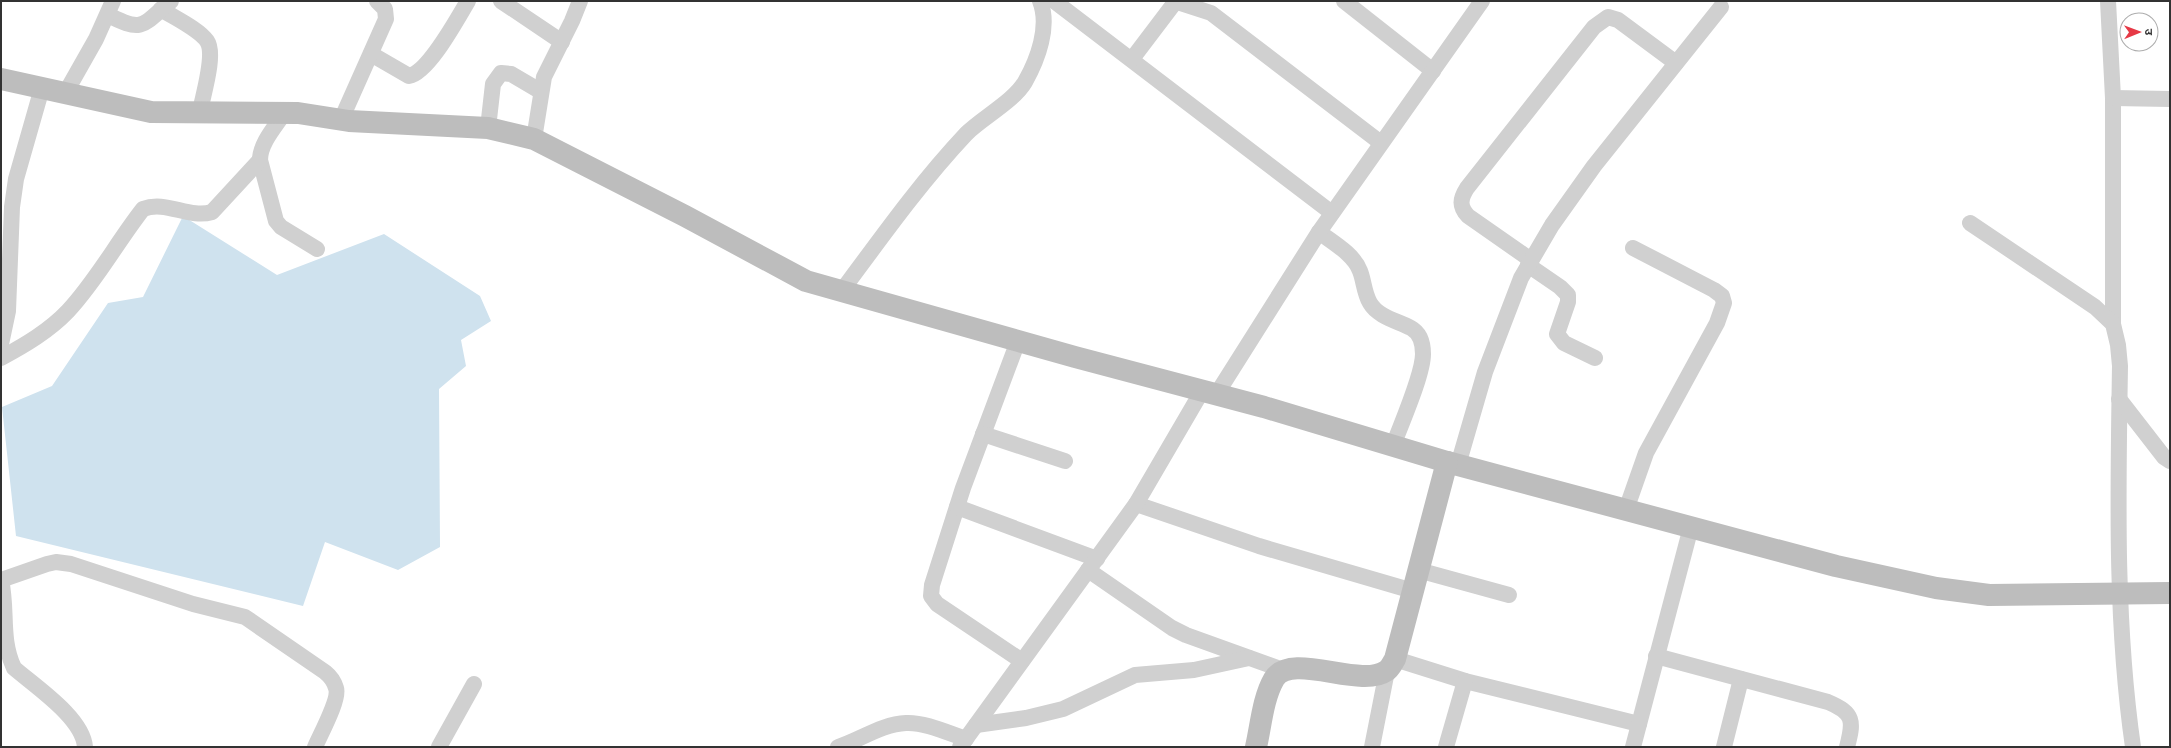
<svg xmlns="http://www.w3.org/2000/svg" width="2171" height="748" viewBox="0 0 2171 748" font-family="Quicksand,'Noto Sans Devanagari',sans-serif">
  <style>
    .water { fill: #cfe2ee }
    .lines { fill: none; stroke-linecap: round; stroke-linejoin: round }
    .street { stroke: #d0d0d0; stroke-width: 16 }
    .secondary { stroke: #bdbdbd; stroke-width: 22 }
  </style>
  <rect width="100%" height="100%" fill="#fff"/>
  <!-- water -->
  <path class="water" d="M183 216 277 275 384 234 480 296 491 321 461 340 466 366 439 389 440 547 398 570 325 542 303 606 16 536 2 407 52 386 108 303 143 297Z"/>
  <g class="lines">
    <!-- street -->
    <g class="street">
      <path d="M501 1 562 42"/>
      <path d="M1054 1 1332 213"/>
      <path d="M1344 1 1433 71"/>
      <path d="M2108 1 2113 98V324"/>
      <path d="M1177 2 1211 13 1381 143"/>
      <path d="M161 9C173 17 199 29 207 41 216 54 203 95 200 111"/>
      <path d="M108 15C144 33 141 26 171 1"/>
      <path d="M371 54 409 76C429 72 457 19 468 1"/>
      <path d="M1132 59 1176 1"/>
      <path d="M66 92 96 39 113 1"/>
      <path d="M2113 98 2170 99"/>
      <path d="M285 112C276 126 260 143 260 160L276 221 281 227 317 249"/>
      <path d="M341 120 386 19 385 9 377 1"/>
      <path d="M488 128 493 84 501 73 511 74 540 91"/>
      <path d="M534 139 544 77 572 21 580 1"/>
      <path d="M1970 223 2095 307 2113 324 2118 345 2120 366C2118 493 2115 622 2133 747"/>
      <path d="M1319 232C1332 242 1354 254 1360 271 1364 281 1364 293 1370 303 1378 317 1398 321 1411 328 1420 333 1423 343 1423 354 1423 375 1401 424 1393 446"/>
      <path d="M1531 260 1468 216C1459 206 1460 199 1467 188L1594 27 1608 17 1618 20 1676 63"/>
      <path d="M1528 265 1560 287 1568 295V302L1557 334 1564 343 1595 358"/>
      <path d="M841 292C881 238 920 183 966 134 982 118 1014 101 1025 82 1038 59 1050 26 1040 1"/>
      <path d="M1018 341 963 488 932 585 931 596 937 604 1022 661"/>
      <path d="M1 344 8 311 12 207 16 179 42 88"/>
      <path d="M1 358C25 345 49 331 68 311 97 280 117 242 143 209 166 200 189 219 212 212L260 160"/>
      <path d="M1216 395 1319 232 1482 1"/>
      <path d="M2119 399 2164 457 2170 461"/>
      <path d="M983 434 1065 461"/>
      <path d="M1458 465 1485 372 1521 278 1552 225 1594 166 1721 7"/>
      <path d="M1136 504 1259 546 1413 591"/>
      <path d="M957 507 1097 559"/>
      <path d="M1626 510 1646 453 1717 323 1724 303 1722 296 1714 290 1633 248"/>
      <path d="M1088 570 1172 628 1186 635 1286 671"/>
      <path d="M1418 570 1509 595"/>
      <path d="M1 580 47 564 56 562 71 564 193 604 245 617 325 672C330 676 334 681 336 688 340 699 320 735 315 747"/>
      <path d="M1 580C8 611 0 638 14 668 36 687 83 718 85 747"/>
      <path d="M1656 656 1828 702C1854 713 1854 721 1847 747"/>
      <path d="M1395 659 1465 681 1639 724"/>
      <path d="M976 725 1026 718 1063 709 1135 675 1194 670 1249 658"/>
      <path d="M439 747 474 684"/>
      <path d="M838 747C860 740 882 724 906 723 925 722 948 733 966 739"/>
      <path d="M960 747 1136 504 1202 391"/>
      <path d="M1372 747 1387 671"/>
      <path d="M1446 747 1465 681"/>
      <path d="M1633 747 1691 527"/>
      <path d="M1724 747 1741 679"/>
    </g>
    <!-- secondary -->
    <g class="secondary">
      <path d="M1 79 151 112 298 113 349 121 488 128 534 139 685 216 806 281 1075 357 1264 407 1447 462 1836 566 1936 588 1989 595 2170 593"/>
      <path d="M1256 747C1261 725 1263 698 1274 679 1291 651 1360 689 1386 671 1390 669 1393 662 1395 659L1447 462"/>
    </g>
  </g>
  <!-- border -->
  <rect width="2171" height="748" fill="none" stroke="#333333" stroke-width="4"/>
  <!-- north arrow -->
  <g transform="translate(2139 32) rotate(89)"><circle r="19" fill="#ffffff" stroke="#adadad"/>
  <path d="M0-3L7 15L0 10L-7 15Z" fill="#e63946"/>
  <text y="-6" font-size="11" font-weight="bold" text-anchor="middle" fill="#333333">उ</text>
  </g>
</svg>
